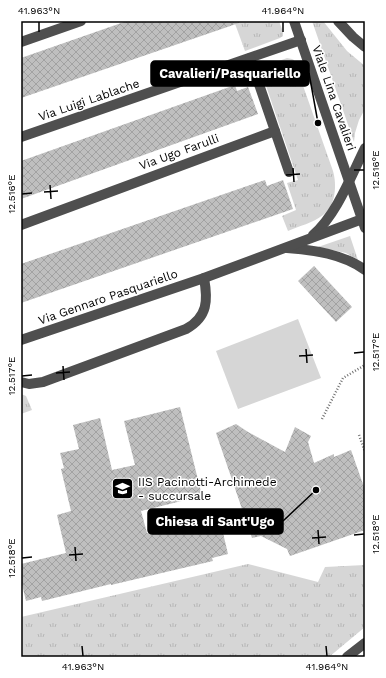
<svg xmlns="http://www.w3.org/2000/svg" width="386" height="678" viewBox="0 0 386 678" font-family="'Work Sans',sans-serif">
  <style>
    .grass { fill: url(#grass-tufts) }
    .park { fill: #d6d6d6 }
    .building { fill: url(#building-cross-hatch) }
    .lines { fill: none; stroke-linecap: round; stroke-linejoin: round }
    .path { stroke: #717171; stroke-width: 2.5; stroke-dasharray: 1 2; stroke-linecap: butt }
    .minor { stroke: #4f4f4f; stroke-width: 10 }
    .ticks { fill: none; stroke: #000; stroke-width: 1.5 }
    .labels { text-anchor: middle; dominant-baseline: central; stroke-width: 3; stroke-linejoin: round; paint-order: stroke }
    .street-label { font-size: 12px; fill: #000; stroke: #fff }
    .poi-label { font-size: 12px; fill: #000; stroke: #fff; text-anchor: start }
    .leader { fill: none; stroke: #000; stroke-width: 1.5 }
    .callout-dot { fill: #000; stroke: #fff; stroke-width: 1.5 }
    .callout { fill: #000; stroke: #000; stroke-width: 1.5 }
    .callout-label { font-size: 13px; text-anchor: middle; font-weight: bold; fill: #fff }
    .neatline { fill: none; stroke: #000; stroke-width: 1.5 }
    .ticks-label { font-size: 10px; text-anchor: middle; fill: #000 }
  </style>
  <defs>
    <pattern id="grass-tufts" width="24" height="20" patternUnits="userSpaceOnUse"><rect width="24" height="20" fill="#d6d6d6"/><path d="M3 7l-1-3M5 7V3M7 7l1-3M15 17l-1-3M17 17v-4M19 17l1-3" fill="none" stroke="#b6b6b6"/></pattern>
    <pattern id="building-cross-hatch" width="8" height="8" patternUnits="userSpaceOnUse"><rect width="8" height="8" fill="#bfbfbf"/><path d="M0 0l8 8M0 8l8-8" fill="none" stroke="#a2a2a2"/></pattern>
  </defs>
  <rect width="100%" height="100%" fill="#fff"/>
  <!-- grass -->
  <g class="grass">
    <path d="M234 21H279L283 32V36L280 38 245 51Z"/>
    <path d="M312 21H323L347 51 365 66V109L359 120 355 133 354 142Z"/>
    <path d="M287 58 292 59 294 60 333 171C337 185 336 205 323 215 313 223 299 226 288 231L282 216 296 210 287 183 298 180 260 68Z"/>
    <path d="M350 236 358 260 346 253 318 247Z"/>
    <path d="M21 394 26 396 32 410 21 414Z"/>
    <path d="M248 564 318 582 325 567 365 565V627L329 657H21V617Z"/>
  </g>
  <!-- park -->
  <path class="park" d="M298 319 321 378 238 409 216 351Z"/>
  <!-- building -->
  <g class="building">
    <path d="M127 21H239V23L21 98V58Z"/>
    <path d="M235 85 237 91 248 87 258 114 21 199V161Z"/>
    <path d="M265 180 267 186 283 180 293 209 21 303V264Z"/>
    <path d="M314 266 352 307 336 322 298 281Z"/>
    <path d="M180 407 202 496 141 511 147 533 219 516 228 554 212 558 213 561 166 572 111 585V584L42 601 41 597 26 601 21 580V564L66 553 57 515 71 511 61 469 64 468 60 453 79 449 73 425 100 418 112 470 135 465 124 421Z"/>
    <path d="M236 424 248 432 285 452 295 427 311 436 308 442 314 463 334 454V457L351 450 365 490V530L290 556 287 549 261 536 252 538 216 433Z"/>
  </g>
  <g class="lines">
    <!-- path -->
    <g class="path">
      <path d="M322 419 343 378 365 365"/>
      <path d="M359 435 365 452"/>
    </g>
    <!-- minor -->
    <g class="minor">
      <path d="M294 21 365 228"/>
      <path d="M338 21 353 37 365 47"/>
      <path d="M21 42 81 21"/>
      <path d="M275 131 289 172"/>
      <path d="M21 137 301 40"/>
      <path d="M21 225 275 131 250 58"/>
      <path d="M313 235C337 214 351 176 365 148"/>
      <path d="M287 248C314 250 343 254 365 270"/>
      <path d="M21 340 204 278 365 218"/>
      <path d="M21 382 29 384 43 382 186 329C208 317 208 300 204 278"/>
      <path d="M347 657 365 643"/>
    </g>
  </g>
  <!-- ticks -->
  <path class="ticks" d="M39 22V32M283 22V32M293 168 294 182M354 170H364M286 175 300 174M50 185 51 199M44 192 58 191M22 194 32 193M306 349 307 363M354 353 364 352M299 356 313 355M63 366 64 380M56 373 70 372M22 376 32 375M318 530 319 544M354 535 364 534M312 538 326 537M75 547 76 561M69 555 83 554M22 558 32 557M82 646 83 656M326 646 327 656"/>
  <!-- icons -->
  <defs>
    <symbol id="school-square" viewBox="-11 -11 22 22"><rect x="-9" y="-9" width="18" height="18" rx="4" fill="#000" stroke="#fff"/><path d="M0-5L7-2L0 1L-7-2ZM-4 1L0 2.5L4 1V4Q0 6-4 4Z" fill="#fff"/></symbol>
  </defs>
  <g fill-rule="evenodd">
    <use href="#school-square" x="110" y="476" width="25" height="25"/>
  </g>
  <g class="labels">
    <!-- street labels -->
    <g class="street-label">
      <text transform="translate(334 98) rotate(71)">Viale Lina Cavalieri</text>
      <text transform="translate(89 100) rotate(-19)">Via Luigi Lablache</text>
      <text transform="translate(179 152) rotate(-20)">Via Ugo Farulli</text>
      <text transform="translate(108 297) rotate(-19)">Via Gennaro Pasquariello</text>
    </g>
    <!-- poi labels -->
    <g class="poi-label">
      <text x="138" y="482">IIS Pacinotti-Archimede<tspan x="138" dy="14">- succursale</tspan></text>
    </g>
  </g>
  <!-- callouts -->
  <path class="leader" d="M318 123L309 73M316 490L283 521"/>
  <g class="callout-dot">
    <circle cx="318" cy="123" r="4"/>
    <circle cx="316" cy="490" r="4"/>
  </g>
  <g class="callout">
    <rect x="151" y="61" width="158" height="25" rx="4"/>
    <rect x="148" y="509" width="135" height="25" rx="4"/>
  </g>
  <g class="callout-label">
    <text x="230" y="78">Cavalieri/Pasquariello</text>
    <text x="215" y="526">Chiesa di Sant'Ugo</text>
  </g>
  <!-- border -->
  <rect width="386" height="678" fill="none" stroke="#ffffff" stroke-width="44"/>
  <rect x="22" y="22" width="342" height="634" class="neatline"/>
  <g class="ticks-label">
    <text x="39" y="14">41.963°N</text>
    <text x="283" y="14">41.964°N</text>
    <text transform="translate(375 170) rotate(-90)" y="4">12.516°E</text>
    <text transform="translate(11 194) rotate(-90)" y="4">12.516°E</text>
    <text transform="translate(375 352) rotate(-90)" y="4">12.517°E</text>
    <text transform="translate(11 376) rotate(-90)" y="4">12.517°E</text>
    <text transform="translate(375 534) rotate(-90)" y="4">12.518°E</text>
    <text transform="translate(11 558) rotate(-90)" y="4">12.518°E</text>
    <text x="83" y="670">41.963°N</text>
    <text x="327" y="670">41.964°N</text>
  </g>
</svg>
